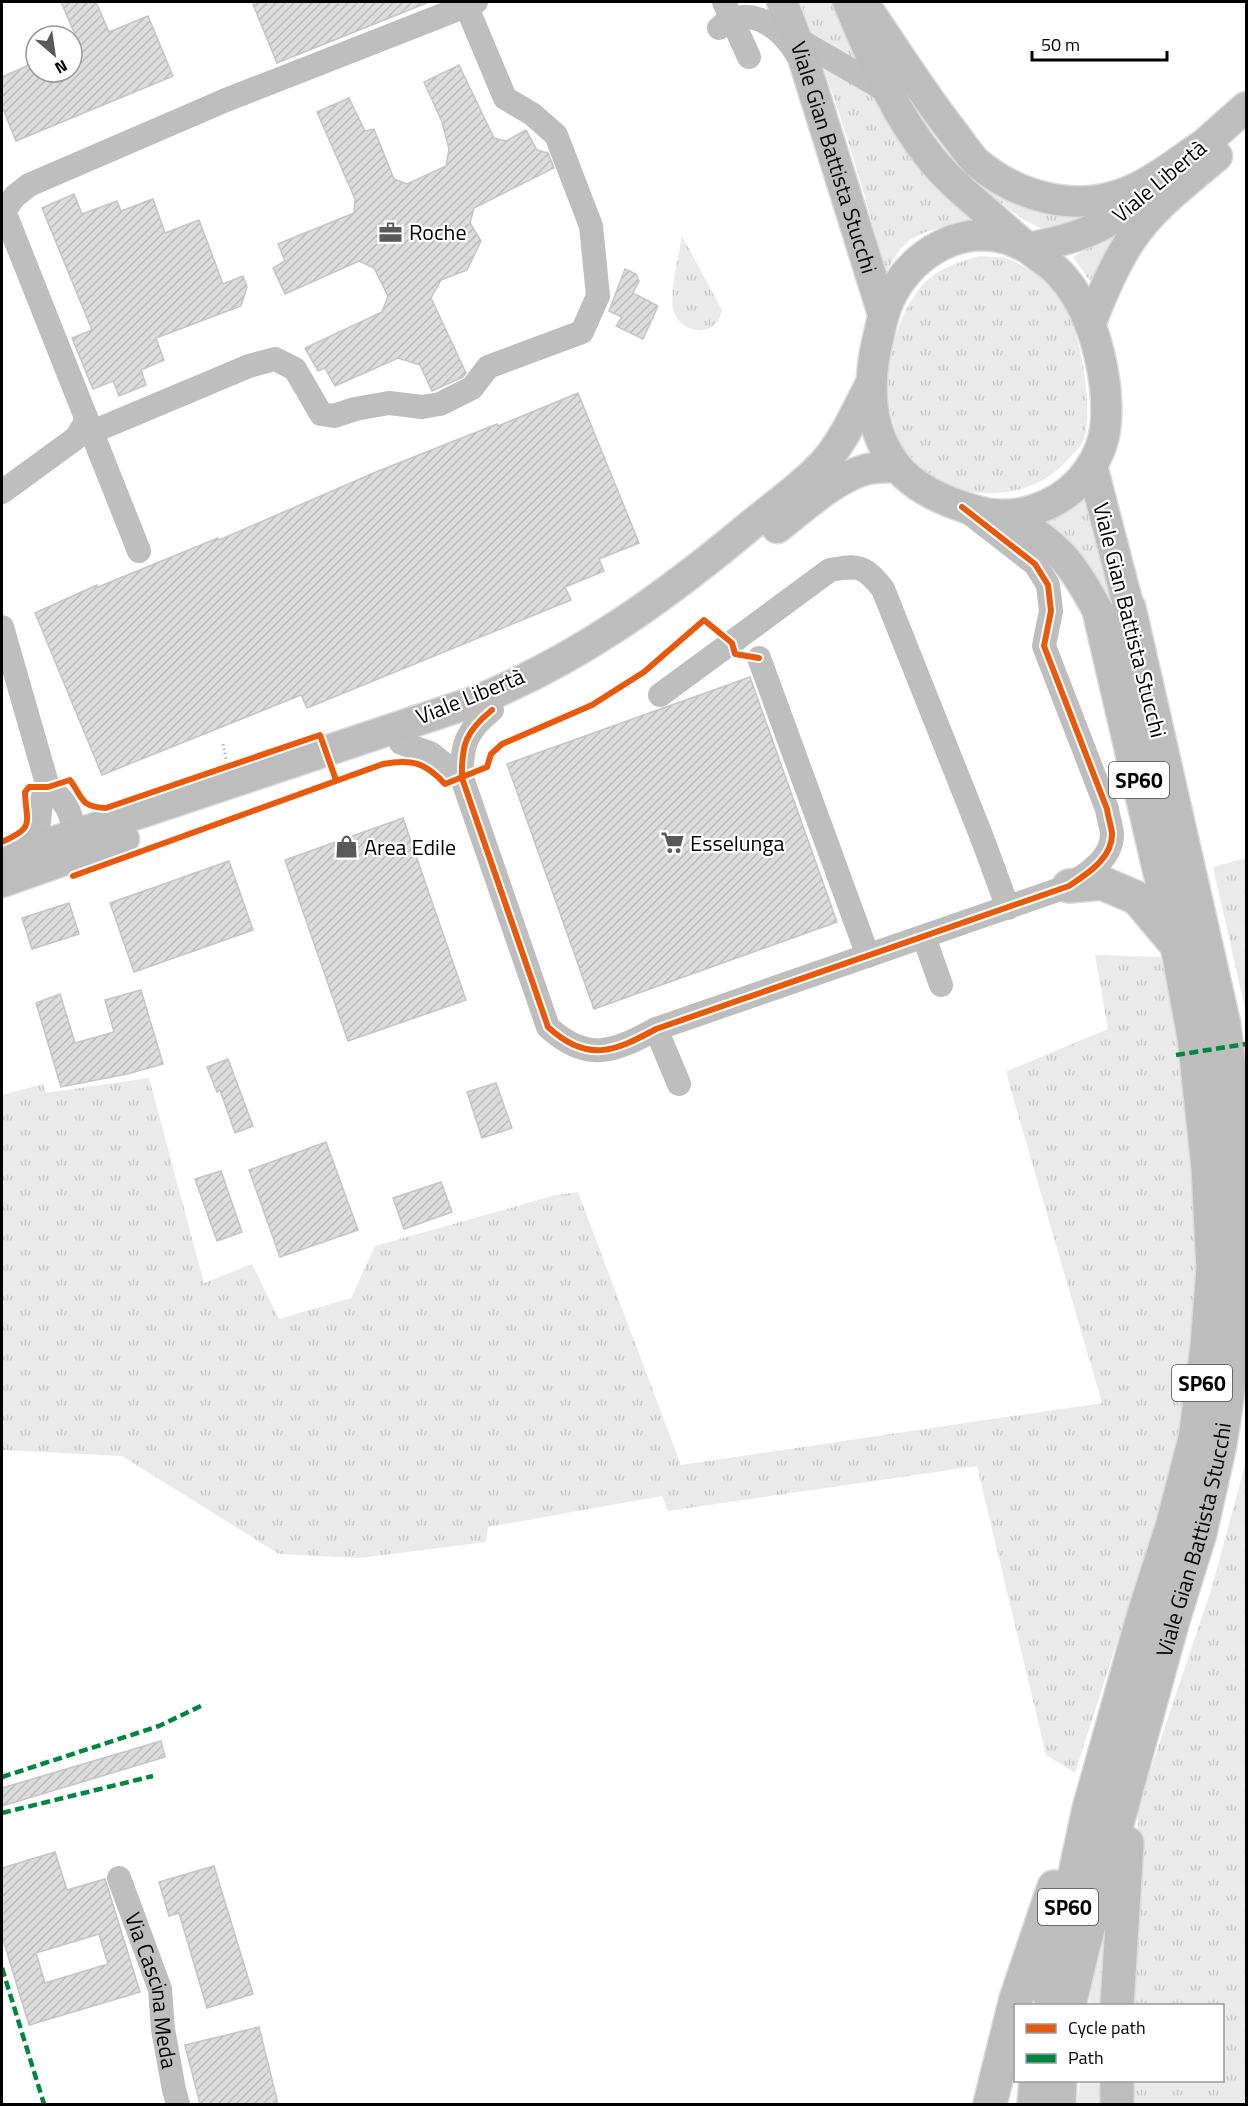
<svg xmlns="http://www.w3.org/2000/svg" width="1248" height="2106" viewBox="0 0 1248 2106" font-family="'Titillium Web',sans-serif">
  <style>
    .grass { fill: url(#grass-tufts) }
    .building { fill: url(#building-hatch); stroke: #c5c5c5; stroke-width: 1.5; fill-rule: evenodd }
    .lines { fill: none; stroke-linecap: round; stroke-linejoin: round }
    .major-casing { stroke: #dbdbdb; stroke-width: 33 }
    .highway-casing { stroke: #dbdbdb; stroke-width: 36 }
    .path { stroke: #b8b8b8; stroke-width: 3; stroke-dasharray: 1.5 3; stroke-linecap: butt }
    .minor { stroke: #bebebe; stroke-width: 24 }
    .major { stroke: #bdbdbd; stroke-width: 30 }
    .highway { stroke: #bdbdbd; stroke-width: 33 }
    .quiet { stroke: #00873e; stroke-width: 4.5; stroke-dasharray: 9 4.5; stroke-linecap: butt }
    .cycleway-casing { stroke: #fff; stroke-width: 10 }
    .cycleway { stroke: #e8590c; stroke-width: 6 }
    .labels { text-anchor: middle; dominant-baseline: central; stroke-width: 4.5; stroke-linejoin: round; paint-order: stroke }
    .shield { fill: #fff; stroke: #4c4c4c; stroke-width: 1.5 }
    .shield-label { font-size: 21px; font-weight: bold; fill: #000 }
    .street-label { font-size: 22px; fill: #000; stroke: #fff }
    .poi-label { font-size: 22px; fill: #000; stroke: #fff; text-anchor: start }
  </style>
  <defs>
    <pattern id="grass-tufts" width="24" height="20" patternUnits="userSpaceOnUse" patternTransform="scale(1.5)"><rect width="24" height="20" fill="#eaeaea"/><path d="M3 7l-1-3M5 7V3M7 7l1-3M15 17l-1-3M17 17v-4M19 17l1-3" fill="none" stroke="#c7c7c7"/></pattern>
    <pattern id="building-hatch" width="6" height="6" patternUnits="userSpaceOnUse" patternTransform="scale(1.5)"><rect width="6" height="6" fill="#dcdcdc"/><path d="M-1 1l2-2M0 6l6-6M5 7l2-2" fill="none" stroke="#bbb"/></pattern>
  </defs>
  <rect width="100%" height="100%" fill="#fff"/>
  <!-- grass -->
  <g class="grass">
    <path d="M800 2H833L881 105 977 224C952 226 924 227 904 245 897 252 891 264 885 273 863 180 833 91 800 2Z"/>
    <path d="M963 168 1088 213 1081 221 1042 229 1024 220 989 194Z"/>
    <path d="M1121 226 1090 281 1073 257Z"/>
    <path d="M682 236 722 310C717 338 682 335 674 312 668 293 679 257 682 236Z"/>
    <path d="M979 256C989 257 1002 256 1011 260 1020 263 1049 283 1056 290 1078 314 1097 414 1082 443 1079 448 1074 453 1070 457 1043 490 999 500 959 489 953 488 947 487 942 484 926 474 914 461 902 447 897 441 896 433 894 426 880 382 892 323 920 288 935 269 957 263 979 256Z"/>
    <path d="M1087 493 1113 601 1078 550 1041 521Z"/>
    <path d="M1246 858V1013L1213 867Z"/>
    <path d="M1095 955 1160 957 1177 1009 1197 1256 1191 1362 1171 1474 1075 1773 1046 1755 977 1466 668 1511 662 1496 488 1527 486 1542 360 1558 279 1554 122 1456 2 1450V1095L43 1084 46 1093 149 1078 204 1283 252 1264 279 1319 351 1298 375 1246 556 1195 578 1192 681 1465 1102 1403 1008 1080 1007 1071 1108 1029Z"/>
    <path d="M1246 1461V2104H1133L1134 2081 1222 2080V2006L1135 2005 1138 1807 1212 1587Z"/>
    <path d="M1109 1944V2005L1089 2006 1098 1945Z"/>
    <path d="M1080 2081H1109V2104H1077Z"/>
  </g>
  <!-- building -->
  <g class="building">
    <path d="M61 2H96L109 32 148 16 173 76 16 141 2 106V77L36 62V72H72V47L79 44Z"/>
    <path d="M252 2H429L277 63Z"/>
    <path d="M459 65 494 138 506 141 526 130 537 150 548 153 554 168 474 208 470 223 481 241 467 270 441 280 431 298 466 373 463 377 432 391 420 365 398 358 335 386 325 368 318 371 305 348 382 312 388 296 374 268 359 261 285 294 273 268 285 261 278 244 354 213 355 199 317 112 349 98 365 131 374 129 394 179 407 184 446 166 449 149 442 122 424 82Z"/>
    <path d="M74 194 82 214 117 201 121 211 153 199 165 233 199 220 223 284 243 276 247 287 241 306 156 338 164 360 141 370 146 385 119 396 113 381 93 389 72 338 92 330 42 208Z"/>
    <path d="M625 269 636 274 639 281 633 293 658 306 643 339 616 326 622 317 609 311Z"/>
    <path d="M578 393 639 543 599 559 604 571 565 587 571 600 307 708 301 695 102 775 35 613 97 585 98 587 218 538 219 540 376 472 497 424 498 426Z"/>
    <path d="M750 677 837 922 594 1009 507 764Z"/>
    <path d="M403 818 466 1000 348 1041 285 860Z"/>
    <path d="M229 861 253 930 134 972 110 903Z"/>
    <path d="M69 903 79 934 32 949 22 918Z"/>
    <path d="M141 990 163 1064 127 1074 61 1087 36 1003 60 994 75 1043 114 1032 105 1000Z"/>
    <path d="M228 1059 253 1126 235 1133 220 1090 217 1092 207 1067Z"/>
    <path d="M496 1083 512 1128 482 1138 467 1092Z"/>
    <path d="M326 1142 358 1230 280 1257 249 1170Z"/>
    <path d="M221 1171 242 1232 217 1241 195 1179Z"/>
    <path d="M441 1182 452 1212 404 1229 393 1198Z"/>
    <path d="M161 1741 165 1757 2 1806V1788Z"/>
    <path d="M55 1852 67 1890 105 1879 140 1992 29 2025 2 1936V1868ZM99 1934 108 1964 45 1983 36 1953Z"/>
    <path d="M214 1866 253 1994 207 2008 179 1913 169 1916 159 1882Z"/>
    <path d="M259 2027 278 2104H200L185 2045Z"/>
  </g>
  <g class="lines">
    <defs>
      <g id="major">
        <path id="s2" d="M782 2 801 51 883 314"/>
        <path d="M848 2C871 55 892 110 929 156 947 179 968 196 990 215 1002 226 1015 238 1028 248 1038 257 1050 263 1059 273 1087 302 1100 347 1105 386 1109 425 1106 451 1080 481 1055 508 1013 522 977 511 948 503 914 489 895 464 866 426 868 378 879 334 882 319 886 305 893 292 916 252 961 225 1007 239 1014 241 1021 245 1028 248"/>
        <path d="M864 4C893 46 920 90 952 131 960 141 968 154 977 163 1017 196 1072 212 1122 194 1150 184 1175 164 1200 147"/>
        <path d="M1184 162 1246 107"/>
        <path d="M1028 248C1082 238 1108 226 1151 192"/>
        <path d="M1090 325C1101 296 1113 267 1130 241 1152 207 1187 182 1217 156"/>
        <path d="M1092 466 1129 608"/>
        <path d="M1006 515C1057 543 1073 563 1100 615"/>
        <path d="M777 528C802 509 837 476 868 469 878 467 887 467 897 467"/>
        <path d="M2 859 476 701C579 659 666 596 751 525 775 505 803 486 824 463 844 440 856 412 870 385"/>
        <path d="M2 882 124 839"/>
      </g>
      <g id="highway">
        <path d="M1069 886 1102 883 1137 898 1174 942"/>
        <path d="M1049 1994 1089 1809 1144 1614 1172 1527 1195 1439 1207 1347 1213 1268 1208 1167 1194 1037 1177 945 1100 615"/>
        <path id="s3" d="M1069 2006 1083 1947 1173 1620 1200 1533 1220 1444 1232 1363 1240 1284 1241 1212 1238 1143 1224 1025 1129 608"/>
        <path d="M1117 2006 1127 1843"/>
        <path d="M1117 2080V2104"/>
        <path d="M990 2104 1016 1999 1054 1887"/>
        <path d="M1034 2104 1036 2080"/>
        <path d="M1059 2104 1060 2080"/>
      </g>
    </defs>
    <!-- major casing -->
    <use href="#major" class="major-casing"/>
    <!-- highway casing -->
    <use href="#highway" class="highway-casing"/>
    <!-- path -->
    <path class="path" d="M223 744 226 759"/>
    <!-- minor -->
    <g class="minor">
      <path d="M724 2 749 57"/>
      <path d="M719 28C749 2 779 26 797 54"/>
      <path d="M797 39 887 91"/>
      <path d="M92 432 249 366 275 359 295 369 321 414 334 416 355 409 389 403 422 407 440 404 472 388 488 367 582 332 598 296 591 226 556 135 532 114 505 98 466 5"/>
      <path d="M2 492 76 438 87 420"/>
      <path d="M139 551 4 211 15 196 29 185 226 100 476 2"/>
      <path d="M2 627 48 787"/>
      <path d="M759 658 868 956"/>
      <path d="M660 695 830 570C858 565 864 565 883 589L981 835 1008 908"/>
      <path d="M492 710C466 731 461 745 462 778L548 1027C587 1063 614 1052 656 1029L1069 886C1087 874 1113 858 1112 833 1111 825 1108 817 1107 809L1044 646 1051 611 1048 585 1035 564 963 508"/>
      <path d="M401 743 430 753 462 778"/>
      <path d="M48 787C67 801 70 812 76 834"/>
      <path d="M21 852C50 827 32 811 48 787"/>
      <path d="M924 937 941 985"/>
      <path d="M656 1029 679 1084"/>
      <path id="s1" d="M119 1878 160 1989 163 2029 174 2090 178 2104"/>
    </g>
    <!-- major -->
    <use href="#major" class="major"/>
    <!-- highway -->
    <use href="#highway" class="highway"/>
    <!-- quiet -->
    <g class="quiet">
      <path d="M1176 1055 1246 1044"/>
      <path d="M2 1777 159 1726 205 1704"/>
      <path d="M2 1813 153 1776"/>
      <path d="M2 1968 44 2104"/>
    </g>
    <defs>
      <g id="cycleway">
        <path d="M492 710C466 731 461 745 462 778L548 1027C587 1063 614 1052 656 1029L1069 886C1087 874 1113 858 1112 833 1111 825 1108 817 1107 809L1044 646 1051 611 1048 585 1035 564 962 507"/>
        <path d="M2 842C36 827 26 823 25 792L29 787H48L70 780C83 797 79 807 106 808L320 735 336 780"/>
        <path d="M73 876 383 764C412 759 425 762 445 784L487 767 491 754 502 744 592 705 644 672 704 620 732 643 735 654 759 658"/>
      </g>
    </defs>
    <!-- cycleway casing -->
    <use href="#cycleway" class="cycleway-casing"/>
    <!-- cycleway -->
    <use href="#cycleway" class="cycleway"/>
  </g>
  <!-- icons -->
  <defs>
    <symbol id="office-bare" viewBox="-9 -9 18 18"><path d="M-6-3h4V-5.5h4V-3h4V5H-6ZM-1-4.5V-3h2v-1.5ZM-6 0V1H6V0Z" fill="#595959" stroke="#fff" stroke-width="2.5" paint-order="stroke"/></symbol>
    <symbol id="supermarket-bare" viewBox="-9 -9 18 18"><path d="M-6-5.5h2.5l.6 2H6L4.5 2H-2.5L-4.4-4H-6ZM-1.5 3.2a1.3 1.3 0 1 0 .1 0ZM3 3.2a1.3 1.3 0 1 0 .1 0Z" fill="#595959" stroke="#fff" stroke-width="2.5" paint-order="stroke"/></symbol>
    <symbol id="shop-bare" viewBox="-9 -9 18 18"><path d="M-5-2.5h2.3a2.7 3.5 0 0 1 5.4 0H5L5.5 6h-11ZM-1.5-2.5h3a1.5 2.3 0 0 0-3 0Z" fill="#595959" stroke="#fff" stroke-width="2.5" paint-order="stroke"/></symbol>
  </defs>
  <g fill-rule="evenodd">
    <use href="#office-bare" x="374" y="216" width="33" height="33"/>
    <use href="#supermarket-bare" x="656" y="826" width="33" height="33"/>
    <use href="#shop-bare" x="330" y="830" width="33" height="33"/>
  </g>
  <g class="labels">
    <!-- shield labels -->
    <g class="shield">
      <rect x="1109" y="762" width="60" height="36" rx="4.5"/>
      <rect x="1172" y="1365" width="60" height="36" rx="4.5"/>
      <rect x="1038" y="1889" width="60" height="36" rx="4.5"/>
    </g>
    <g class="shield-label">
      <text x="1139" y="780">SP60</text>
      <text x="1202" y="1383">SP60</text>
      <text x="1068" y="1907">SP60</text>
    </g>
    <!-- street labels -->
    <g class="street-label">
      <text stroke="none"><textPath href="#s2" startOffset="164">Viale Gian Battista Stucchi</textPath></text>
      <text transform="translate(1159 181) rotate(-40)">Viale Libertà</text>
      <text transform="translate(1130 620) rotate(76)">Viale Gian Battista Stucchi</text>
      <text transform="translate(470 696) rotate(-22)">Viale Libertà</text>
      <text stroke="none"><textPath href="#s3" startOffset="483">Viale Gian Battista Stucchi</textPath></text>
      <text stroke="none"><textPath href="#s1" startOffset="118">Via Cascina Meda</textPath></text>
    </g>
    <!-- poi labels -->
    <g class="poi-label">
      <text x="409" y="232">Roche</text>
      <text x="690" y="843">Esselunga</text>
      <text x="364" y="847">Area Edile</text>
    </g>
  </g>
  <!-- border -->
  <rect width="1248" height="2106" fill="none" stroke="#000000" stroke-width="6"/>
  <!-- legend -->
  <rect x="1014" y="2004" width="210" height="78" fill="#ffffff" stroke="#999999" stroke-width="1.5"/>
  <rect x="1026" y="2024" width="30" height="9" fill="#e8590c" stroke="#999999" stroke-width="1.5"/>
  <text x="1068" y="2034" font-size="18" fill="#000000">Cycle path</text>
  <rect x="1026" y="2054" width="30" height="9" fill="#00873e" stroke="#999999" stroke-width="1.5"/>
  <text x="1068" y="2064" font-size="18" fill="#000000">Path</text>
  <!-- north arrow -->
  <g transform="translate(54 54) rotate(151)"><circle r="28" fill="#ffffff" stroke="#999999" stroke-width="1.5"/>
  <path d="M0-4.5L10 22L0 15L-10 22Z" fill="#595959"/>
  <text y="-9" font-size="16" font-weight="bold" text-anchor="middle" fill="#000000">N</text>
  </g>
  <!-- scale -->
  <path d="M1032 51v9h135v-9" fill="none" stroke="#000000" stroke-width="3"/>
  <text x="1041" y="51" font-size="18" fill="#000000" stroke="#ffffff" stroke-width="4.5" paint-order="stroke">50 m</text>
</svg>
